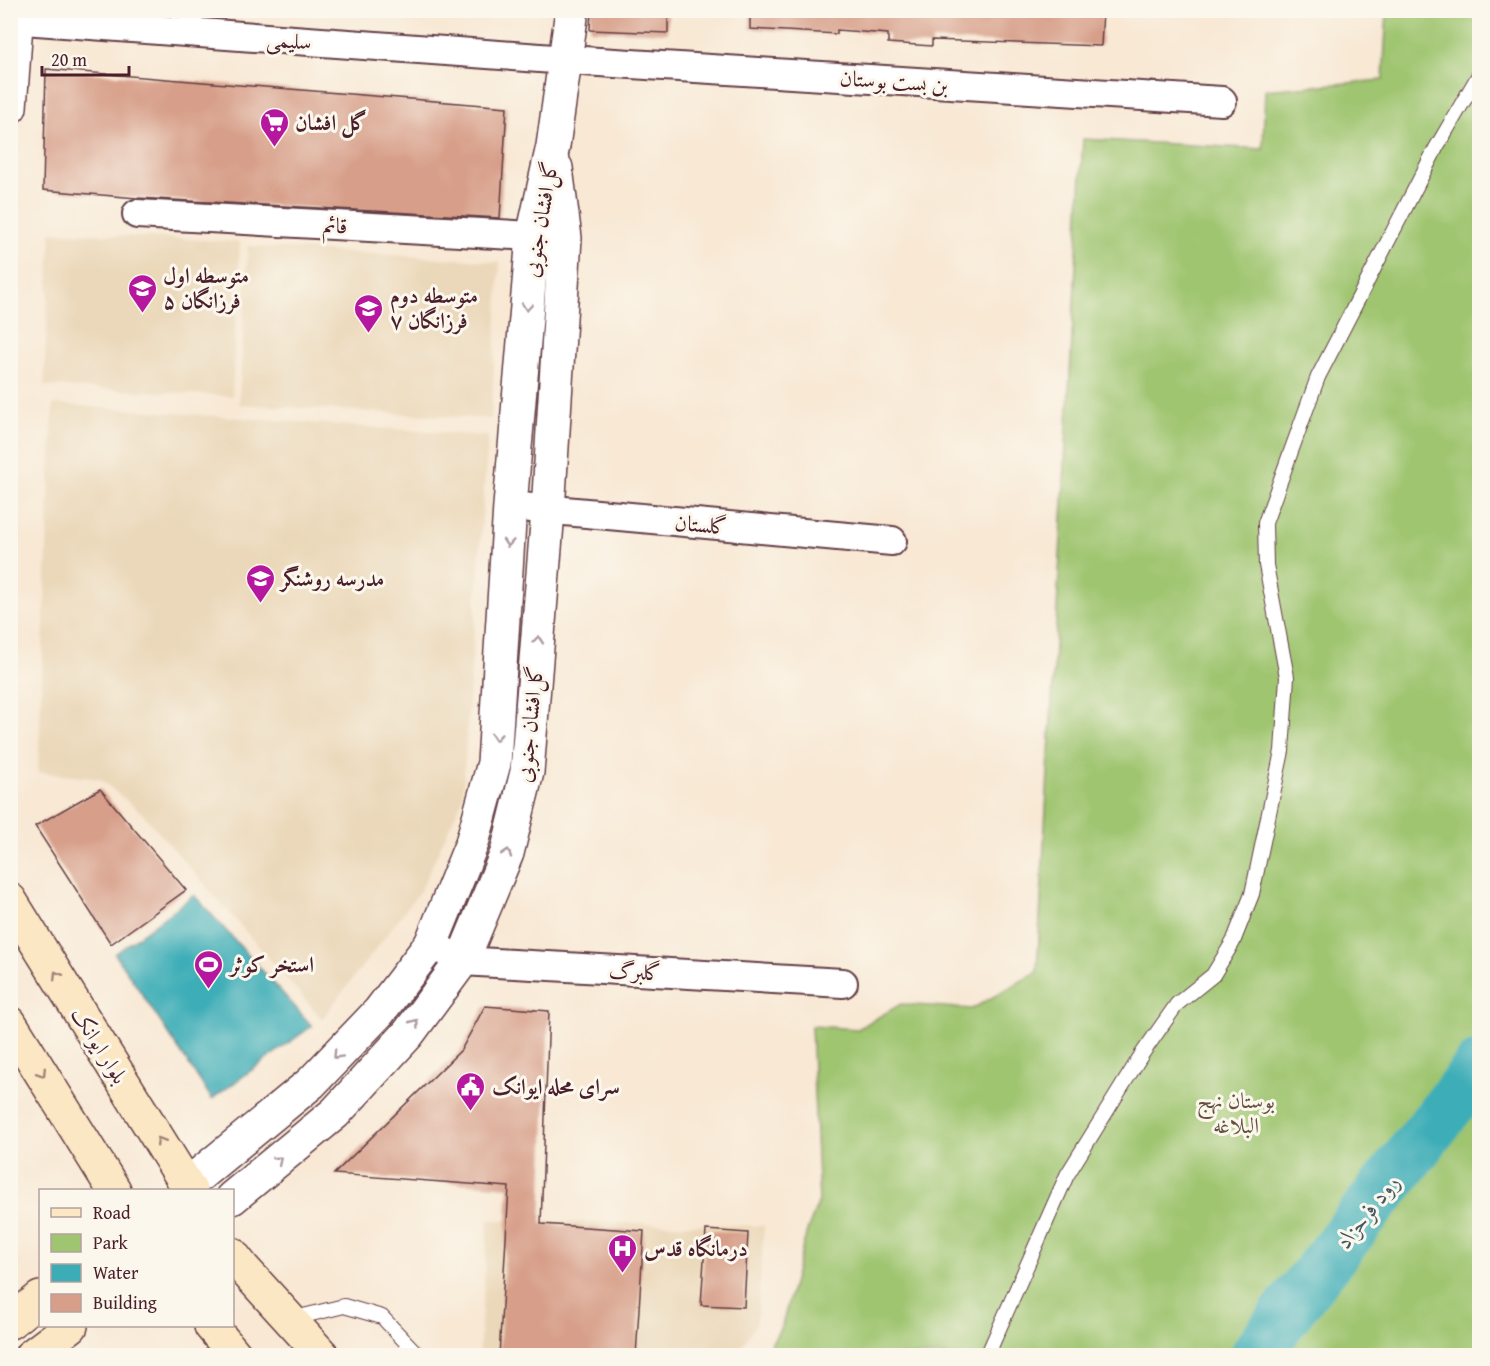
<svg xmlns="http://www.w3.org/2000/svg" width="1490" height="1366" viewBox="0 0 1490 1366" font-family="'Gentium Book Plus',Amiri,serif">
  <style>
    .built { fill: #ebd8ba }
    .green { fill: #9fc570; stroke: #74724e; stroke-width: 1.5 }
    .water { fill: #3cadb7; stroke: #436671; stroke-width: 1.5 }
    .lines { fill: none; stroke-linecap: round; stroke-linejoin: round }
    .river { stroke: #3cadb7; stroke-width: 52 }
    .building { fill: #d79f89 }
    .service-casing { stroke: #643d44; stroke-width: 16 }
    .minor-casing { stroke: #643d44; stroke-width: 32 }
    .tertiary-casing { stroke: #643d44; stroke-width: 36 }
    .secondary-casing { stroke: #643d44; stroke-width: 36 }
    .service { stroke: #fff; stroke-width: 14 }
    .minor { stroke: #fff; stroke-width: 28 }
    .tertiary { stroke: #fff; stroke-width: 33 }
    .secondary { stroke: #fbe7c3; stroke-width: 33 }
    .oneway { stroke: #ae9aa0 }
    .oneway2 { stroke: #a28377 }
    .labels { text-anchor: middle; dominant-baseline: central; stroke-width: 6; stroke-linejoin: round; paint-order: stroke }
    .street-label { font-size: 22px; fill: #4a1f2b; stroke: #fbf7ec }
    .poi-label { font-size: 22px; font-weight: bold; fill: #4a1f2b; stroke: #fbf7ec; text-anchor: start }
    .park-label { font-size: 22px; fill: #645140; stroke: #fbf7ec }
    .water-label { font-size: 24px; font-style: italic; fill: #445863; stroke: #fbf7ec }
  </style>
  <rect width="100%" height="100%" fill="#fbf7ec"/>
  <filter id="ink" filterUnits="userSpaceOnUse"><feTurbulence type="fractalNoise" baseFrequency=".0167" numOctaves="2"/><feDisplacementMap in="SourceGraphic" scale="12" xChannelSelector="R" yChannelSelector="G"/><feConvolveMatrix kernelMatrix="1 2 1 2 8 2 1 2 1" color-interpolation-filters="sRGB"/></filter>
  <filter id="wash" filterUnits="userSpaceOnUse"><feTurbulence type="fractalNoise" baseFrequency=".008" numOctaves="4" result="noise"/><feDisplacementMap in="SourceGraphic" scale="24" xChannelSelector="R" yChannelSelector="G"/><feGaussianBlur stdDeviation="1.35" result="paint"/><feColorMatrix in="noise" values="0 0 0 0 0 0 0 0 0 0 0 0 0 0 0 0 0 1.4 0 .05"/><feComposite in="paint" operator="in"/></filter>
  <g filter="url(#wash)">
    <rect width="100%" height="100%" fill="#f8e8d4"/>
    <!-- built -->
    <g class="built">
      <path d="M51 232 240 242 232 396 44 386Z"/>
      <path d="M248 246 500 262 491 419 239 404Z"/>
      <path d="M53 404 488 436 462 800 420 891 322 1019 141 812 100 779 38 772Z"/>
      <path d="M488 1220 764 1226 757 1322 737 1355 479 1356Z"/>
    </g>
    <!-- green -->
    <path class="green" d="M1387 11H1479V1355L764 1356 782 1326 807 1231 819 1201 811 1026 858 1029 901 1004 972 1009 1037 972 1083 139 1263 149 1265 90 1383 80Z"/>
    <!-- water -->
    <path class="water" d="M194 895 312 1026 212 1099 115 954Z"/>
    <g class="lines">
      <!-- river -->
      <path class="river" d="M1255 1356 1287 1312 1480 1066"/>
    </g>
    <g id="blocks">
      <!-- building -->
      <g class="building">
        <path d="M591 10H668V33L590 30Z"/>
        <path d="M750 10H1103L1101 46 932 40V46L888 43V34L837 30V34L750 29Z"/>
        <path d="M46 69 507 107 500 218 137 198 43 190Z"/>
        <path d="M100 789 186 890 111 944 35 826Z"/>
        <path d="M485 1006 549 1011 541 1224 644 1231 636 1356H499L509 1187 334 1174 461 1050Z"/>
        <path d="M706 1230 748 1233 744 1307 701 1305Z"/>
      </g>
    </g>
  </g>
  <g filter="url(#ink)">
    <use href="#blocks" fill-opacity="0" stroke="#643d44" stroke-width="1.5"/>
    <g class="lines">
      <defs>
        <g id="service">
          <path d="M291 1319 344 1306 382 1317 419 1356"/>
          <path d="M987 1356 1067 1175 1142 1054 1177 1004 1213 975 1233 942 1252 894 1282 751 1287 677 1266 565 1265 523 1318 377 1436 148 1480 73"/>
        </g>
        <g id="minor">
          <path d="M10 19 567 60 1222 101"/>
          <path d="M137 214 533 236"/>
          <path d="M510 506 892 541"/>
          <path d="M431 944 462 961 843 983"/>
        </g>
        <g id="tertiary">
          <path d="M10 107 17 10"/>
          <path d="M187 1185 311 1083 379 1012 431 944 472 843 494 763 510 506 533 236 553 146 572 10"/>
          <path d="M232 1198 335 1113 408 1034 462 961 507 853 527 772 548 511 565 238 556 168"/>
        </g>
        <g id="secondary">
          <path d="M10 900 190 1190"/>
          <path d="M10 1023 114 1190"/>
          <path d="M232 1254 243 1268 323 1356"/>
          <path d="M10 1322 40 1298"/>
          <path d="M211 1326 236 1356"/>
          <path d="M31 1356 71 1326"/>
        </g>
      </defs>
      <!-- service casing -->
      <use href="#service" class="service-casing"/>
      <!-- minor casing -->
      <use href="#minor" class="minor-casing"/>
      <!-- tertiary casing -->
      <use href="#tertiary" class="tertiary-casing"/>
      <!-- secondary casing -->
      <use href="#secondary" class="secondary-casing"/>
      <!-- service -->
      <use href="#service" class="service"/>
      <!-- minor -->
      <use href="#minor" class="minor"/>
      <!-- tertiary -->
      <use href="#tertiary" class="tertiary"/>
      <!-- secondary -->
      <use href="#secondary" class="secondary"/>
    </g>
    <!-- one-way arrows -->
    <defs><path id="oneway-chevron" d="M-2-3.5L2.5 0L-2 3.5" fill="none" stroke-width="1.6" stroke-linecap="round" stroke-linejoin="round" transform="scale(1.5)"/></defs>
    <g class="oneway">
      <use href="#oneway-chevron" transform="translate(527 307) rotate(95)"/>
      <use href="#oneway-chevron" transform="translate(508 543) rotate(94)"/>
      <use href="#oneway-chevron" transform="translate(538 640) rotate(-85)"/>
      <use href="#oneway-chevron" transform="translate(496 737) rotate(94)"/>
      <use href="#oneway-chevron" transform="translate(507 853) rotate(-72)"/>
      <use href="#oneway-chevron" transform="translate(415 1023) rotate(-53)"/>
      <use href="#oneway-chevron" transform="translate(337 1055) rotate(133)"/>
      <use href="#oneway-chevron" transform="translate(278 1160) rotate(-40)"/>
    </g>
    <g class="oneway2">
      <use href="#oneway-chevron" transform="translate(57 975) rotate(-122)"/>
      <use href="#oneway-chevron" transform="translate(42 1073) rotate(58)"/>
      <use href="#oneway-chevron" transform="translate(160 1141) rotate(-122)"/>
    </g>
  </g>
  <!-- icons -->
  <defs>
    <symbol id="supermarket-pin" viewBox="-11 -11 22 30"><path d="M0 17L-7.5 6A9.5 9.5 0 1 1 7.5 6Z" fill="#b5179e" stroke="#fbf7ec"/><path d="M-6-5.5h2.5l.6 2H6L4.5 2H-2.5L-4.4-4H-6ZM-1.5 3.2a1.3 1.3 0 1 0 .1 0ZM3 3.2a1.3 1.3 0 1 0 .1 0Z" fill="#fff"/></symbol>
    <symbol id="school-pin" viewBox="-11 -11 22 30"><path d="M0 17L-7.5 6A9.5 9.5 0 1 1 7.5 6Z" fill="#b5179e" stroke="#fbf7ec"/><path d="M0-5L7-2L0 1L-7-2ZM-4 1L0 2.5L4 1V4Q0 6-4 4Z" fill="#fff"/></symbol>
    <symbol id="stadium-pin" viewBox="-11 -11 22 30"><path d="M0 17L-7.5 6A9.5 9.5 0 1 1 7.5 6Z" fill="#b5179e" stroke="#fbf7ec"/><path d="M0-5a6.5 5 0 1 0 0 10a6.5 5 0 1 0 0-10ZM-3.5-1.8h7v3.6h-7Z" fill="#fff"/></symbol>
    <symbol id="civic-pin" viewBox="-11 -11 22 30"><path d="M0 17L-7.5 6A9.5 9.5 0 1 1 7.5 6Z" fill="#b5179e" stroke="#fbf7ec"/><path d="M-.6-6.5H3V-4.5H.6V-3L4-1V1h2V6H-6V1h2V-1L-.6-3ZM-1.2 2.5V6h2.4V2.5Z" fill="#fff"/></symbol>
    <symbol id="hospital-pin" viewBox="-11 -11 22 30"><path d="M0 17L-7.5 6A9.5 9.5 0 1 1 7.5 6Z" fill="#b5179e" stroke="#fbf7ec"/><path d="M-5-5h3v3.5h4V-5h3V5h-3V1.5h-4V5h-3Z" fill="#fff"/></symbol>
  </defs>
  <g fill-rule="evenodd">
    <use href="#supermarket-pin" x="258" y="106" width="33" height="45"/>
    <use href="#school-pin" x="126" y="272" width="33" height="45"/>
    <use href="#school-pin" x="352" y="292" width="33" height="45"/>
    <use href="#school-pin" x="244" y="562" width="33" height="45"/>
    <use href="#stadium-pin" x="192" y="948" width="33" height="45"/>
    <use href="#civic-pin" x="454" y="1070" width="33" height="45"/>
    <use href="#hospital-pin" x="606" y="1232" width="33" height="45"/>
  </g>
  <g class="labels">
    <!-- street labels -->
    <g class="street-label">
      <text transform="translate(289 40) rotate(4)">سلیمی</text>
      <text transform="translate(894 81) rotate(4)">بن بست بوستان</text>
      <text transform="translate(540 219) rotate(-80)">گل‌افشان جنوبی</text>
      <text transform="translate(335 225) rotate(3)">قائم</text>
      <text transform="translate(701 524) rotate(5)">گلستان</text>
      <text transform="translate(529 724) rotate(-84)">گل‌افشان جنوبی</text>
      <text transform="translate(635 971) rotate(3)">گلبرگ</text>
      <text transform="translate(100 1045) rotate(58)">بلوار ایوانک</text>
    </g>
    <!-- poi labels -->
    <g class="poi-label">
      <text x="295" y="122">گل افشان</text>
      <text x="163" y="275">متوسطه اول<tspan x="163" dy="25">فرزانگان ۵</tspan></text>
      <text x="390" y="295">متوسطه دوم<tspan x="390" dy="25">فرزانگان ۷</tspan></text>
      <text x="281" y="578">مدرسه روشنگر</text>
      <text x="230" y="964">استخر کوثر</text>
      <text x="492" y="1086">سرای محله ایوانک</text>
      <text x="644" y="1248">درمانگاه قدس</text>
    </g>
    <!-- park labels -->
    <g class="park-label">
      <text x="1236" y="1100">بوستان نهج<tspan x="1236" dy="25">البلاغه</tspan></text>
    </g>
    <!-- water labels -->
    <g class="water-label">
      <text transform="translate(1367 1211) rotate(-52)">رود فرحزاد</text>
    </g>
  </g>
  <!-- margin -->
  <rect width="1490" height="1366" fill="none" stroke="#fbf7ec" stroke-width="36"/>
  <!-- legend -->
  <rect x="39" y="1189" width="195" height="138" fill="#fbf7ec" stroke="#b4a19f" stroke-width="1.5"/>
  <rect x="51" y="1208" width="30" height="9" fill="#fbe7c3" stroke="#b4a19f" stroke-width="1.5"/>
  <text x="93" y="1219" font-size="18" fill="#4a1f2b">Road</text>
  <rect x="51" y="1234" width="30" height="18" fill="#9fc570" stroke="#b4a19f" stroke-width="1.5"/>
  <text x="93" y="1249" font-size="18" fill="#4a1f2b">Park</text>
  <rect x="51" y="1264" width="30" height="18" fill="#3cadb7" stroke="#b4a19f" stroke-width="1.5"/>
  <text x="93" y="1279" font-size="18" fill="#4a1f2b">Water</text>
  <rect x="51" y="1294" width="30" height="18" fill="#d79f89" stroke="#b4a19f" stroke-width="1.5"/>
  <text x="93" y="1309" font-size="18" fill="#4a1f2b">Building</text>
  <!-- scale -->
  <path d="M42 66v9h87v-9" fill="none" stroke="#4a1f2b" stroke-width="3"/>
  <text x="51" y="66" font-size="18" fill="#4a1f2b" stroke="#fbf7ec" stroke-width="4.5" paint-order="stroke">20 m</text>
</svg>
